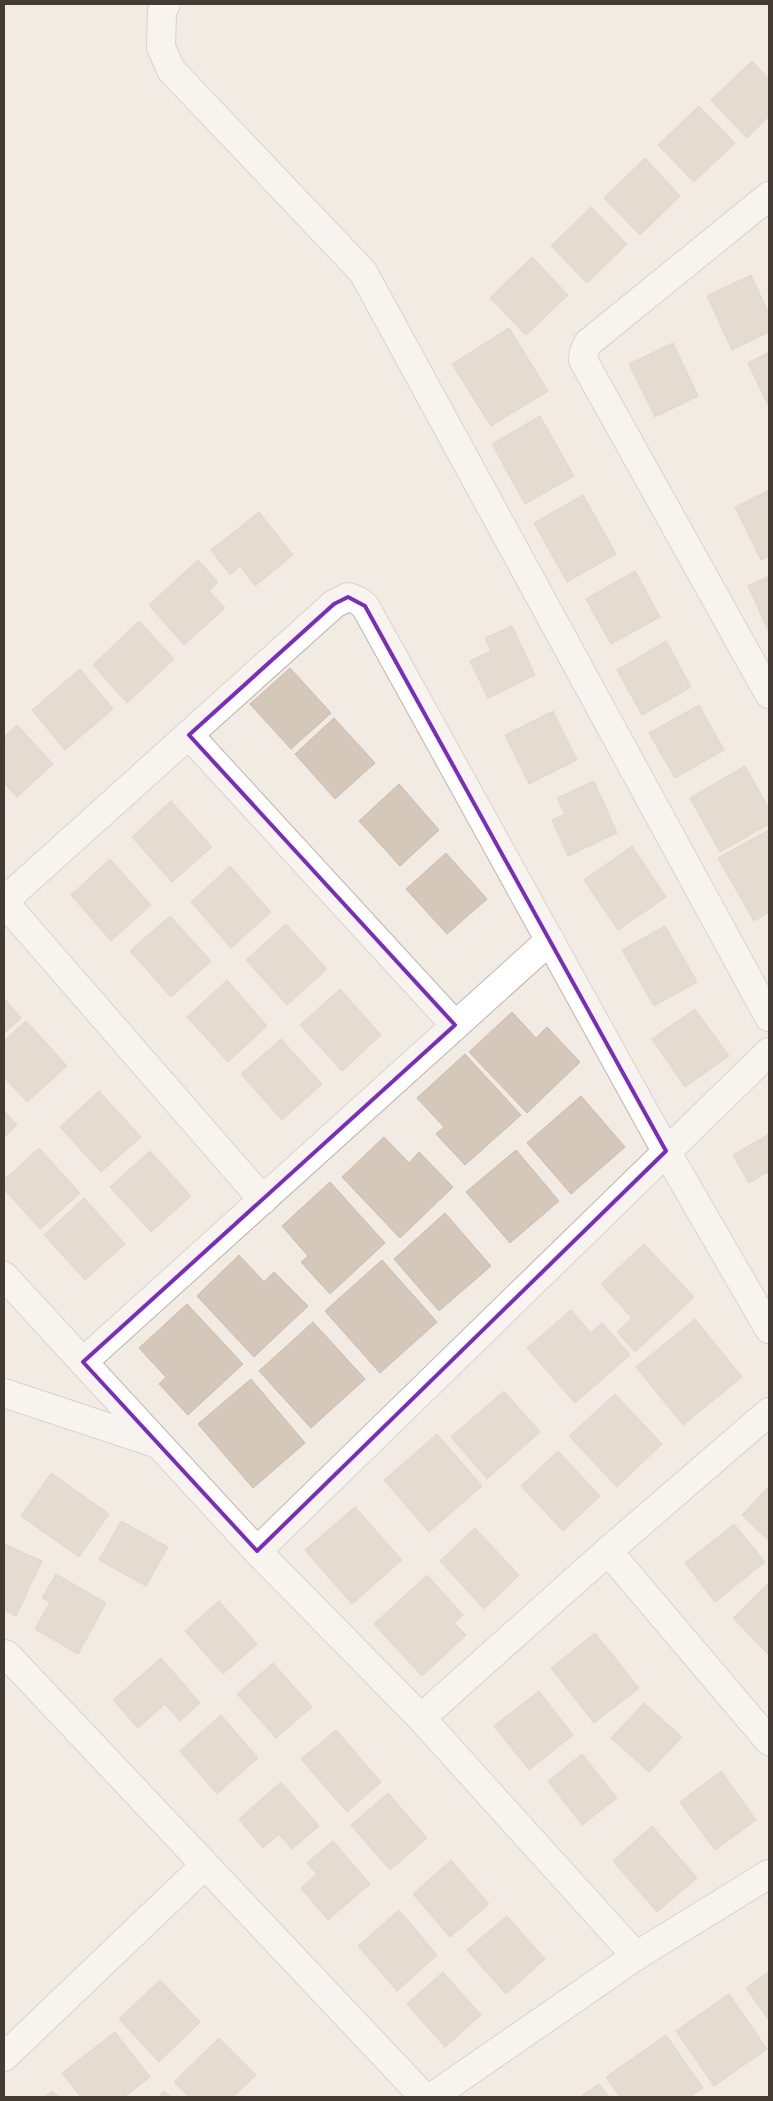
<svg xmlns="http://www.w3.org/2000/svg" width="773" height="2101" viewBox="0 0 773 2101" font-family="'Work Sans',sans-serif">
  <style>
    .building { fill: #d6c7bb; stroke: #cdbbac }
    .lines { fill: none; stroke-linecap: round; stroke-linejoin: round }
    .minor-casing { stroke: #bfb4a9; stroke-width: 30 }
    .minor { stroke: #fff; stroke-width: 28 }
    .marked { fill: none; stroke: #7b2cbf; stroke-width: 4; stroke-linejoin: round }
  </style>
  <rect width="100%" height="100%" fill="#f1ebe3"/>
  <!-- building -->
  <g class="building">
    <path d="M752 61 769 79V116L747 138 711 100Z"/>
    <path d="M699 106 735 143 694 182 658 145Z"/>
    <path d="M645 158 680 196 640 235 604 198Z"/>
    <path d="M591 207 627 244 587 283 551 246Z"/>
    <path d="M532 257 568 295 526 335 490 298Z"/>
    <path d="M751 275 769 314V332L732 350 707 296Z"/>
    <path d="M509 328 548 391 491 426 452 364Z"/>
    <path d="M673 343 698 396 655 417 629 364Z"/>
    <path d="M769 352V407L748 363Z"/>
    <path d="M540 416 574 476 525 504 492 444Z"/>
    <path d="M769 490V556L761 560 735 507Z"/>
    <path d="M583 495 616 554 567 582 534 523Z"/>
    <path d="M259 512 293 555 255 586 240 566 230 575 211 550Z"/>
    <path d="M198 560 218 582 209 591 225 608 184 645 149 605Z"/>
    <path d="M635 571 660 617 611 644 586 599Z"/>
    <path d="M769 576V632L748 586Z"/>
    <path d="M139 621 174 659 127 703 93 665Z"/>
    <path d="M512 626 535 675 488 698 470 661 491 651 485 638Z"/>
    <path d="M666 641 691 687 642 715 617 670Z"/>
    <path d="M290 668 331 713 291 749 250 704Z"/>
    <path d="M80 669 113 709 65 750 32 710Z"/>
    <path d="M699 705 724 750 675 778 649 733Z"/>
    <path d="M553 711 577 760 529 784 505 735Z"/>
    <path d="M334 718 375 763 335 799 295 754Z"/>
    <path d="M17 725 53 764 17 797 4 783V737Z"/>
    <path d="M745 766 769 809V824L720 852 690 798Z"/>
    <path d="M594 781 617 833 568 856 552 820 565 814 557 798Z"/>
    <path d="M399 784 439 830 400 866 359 821Z"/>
    <path d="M171 801 212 847 172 882 132 837Z"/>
    <path d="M769 830V912L754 921 718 858Z"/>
    <path d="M632 846 666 897 618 930 584 880Z"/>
    <path d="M446 853 487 899 447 934 406 889Z"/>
    <path d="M110 859 151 905 111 941 71 895Z"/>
    <path d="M230 866 271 912 231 948 191 902Z"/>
    <path d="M170 916 211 961 171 997 130 951Z"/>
    <path d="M286 924 327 969 287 1005 246 960Z"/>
    <path d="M665 926 697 982 654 1006 622 950Z"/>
    <path d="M227 980 267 1026 228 1062 187 1017Z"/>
    <path d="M340 989 381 1035 342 1071 300 1025Z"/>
    <path d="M4 998 21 1018 4 1033Z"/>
    <path d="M695 1009 729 1056 685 1087 652 1039Z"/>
    <path d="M512 1012 536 1038 547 1027 580 1062 527 1113 469 1052Z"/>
    <path d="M26 1021 67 1066 27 1102 4 1077V1041Z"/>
    <path d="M281 1039 322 1084 282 1120 241 1074Z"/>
    <path d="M465 1054 521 1115 465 1165 436 1134 444 1127 417 1098Z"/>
    <path d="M99 1091 141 1137 101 1172 60 1127Z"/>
    <path d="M581 1096 625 1147 571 1194 527 1143Z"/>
    <path d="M4 1111 17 1125 4 1137Z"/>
    <path d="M769 1134V1176L767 1172 749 1183 733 1155Z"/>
    <path d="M384 1137 409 1163 419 1152 453 1187 400 1238 342 1177Z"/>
    <path d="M39 1148 80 1193 40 1229 4 1189V1180Z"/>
    <path d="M516 1150 559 1201 510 1243 466 1192Z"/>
    <path d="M150 1151 191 1196 151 1232 110 1187Z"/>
    <path d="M330 1182 385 1243 330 1294 301 1262 308 1256 282 1226Z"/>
    <path d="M84 1198 125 1244 85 1280 44 1235Z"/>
    <path d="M445 1213 491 1266 439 1311 394 1259Z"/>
    <path d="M644 1244 694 1297 635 1352 617 1332 632 1318 601 1284Z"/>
    <path d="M239 1255 264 1282 274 1272 308 1306 254 1357 197 1296Z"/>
    <path d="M382 1260 437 1322 380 1373 325 1311Z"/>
    <path d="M187 1304 243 1364 188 1415 159 1384 166 1377 139 1348Z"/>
    <path d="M571 1310 591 1333 602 1323 630 1355 575 1403 527 1348Z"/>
    <path d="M695 1319 742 1377 683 1425 636 1367Z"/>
    <path d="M313 1322 365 1379 311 1428 259 1371Z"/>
    <path d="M251 1379 305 1443 253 1488 198 1424Z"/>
    <path d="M504 1391 540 1432 487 1479 451 1437Z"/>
    <path d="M615 1394 662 1444 617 1487 569 1436Z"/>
    <path d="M437 1434 482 1486 429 1532 384 1480Z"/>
    <path d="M558 1451 600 1496 563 1531 521 1486Z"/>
    <path d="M51 1473 109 1514 79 1557 21 1516Z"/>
    <path d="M769 1486V1541L742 1515Z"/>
    <path d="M355 1507 402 1560 352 1604 305 1550Z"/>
    <path d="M121 1521 168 1547 146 1586 99 1560Z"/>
    <path d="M734 1524 765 1562 715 1602 685 1563Z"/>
    <path d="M475 1528 519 1575 484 1609 440 1561Z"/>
    <path d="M4 1544 42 1561 16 1616 4 1610Z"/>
    <path d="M56 1574 106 1603 78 1654 35 1629 50 1602 42 1598Z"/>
    <path d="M427 1575 463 1615 454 1623 466 1635 422 1676 374 1624Z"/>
    <path d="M768 1583 769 1585V1655L733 1618Z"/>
    <path d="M219 1601 257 1644 223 1674 185 1631Z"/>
    <path d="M595 1633 639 1688 594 1723 551 1668Z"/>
    <path d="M161 1658 200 1703 180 1721 165 1704 138 1728 113 1700Z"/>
    <path d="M273 1663 312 1707 276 1738 237 1694Z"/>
    <path d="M539 1691 573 1735 529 1770 494 1726Z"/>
    <path d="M644 1703 682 1737 649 1772 611 1738Z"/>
    <path d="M221 1715 258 1758 217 1794 180 1751Z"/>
    <path d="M336 1730 381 1782 347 1812 301 1759Z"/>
    <path d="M582 1754 617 1798 582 1825 548 1781Z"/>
    <path d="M721 1771 756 1820 715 1850 680 1802Z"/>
    <path d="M281 1782 319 1826 292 1849 279 1834 263 1848 239 1819Z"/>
    <path d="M388 1793 427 1838 390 1870 351 1825Z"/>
    <path d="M652 1826 697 1878 657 1912 613 1861Z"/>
    <path d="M333 1841 370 1884 328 1920 301 1888 317 1874 307 1863Z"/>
    <path d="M451 1860 489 1904 450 1937 413 1894Z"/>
    <path d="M399 1910 437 1955 397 1991 358 1946Z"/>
    <path d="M507 1916 545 1959 506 1994 467 1950Z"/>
    <path d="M769 1971V2020L746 1988Z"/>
    <path d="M443 1972 481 2015 445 2047 407 2004Z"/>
    <path d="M160 1980 200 2022 159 2062 119 2019Z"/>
    <path d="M729 1994 767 2049 714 2086 676 2031Z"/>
    <path d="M115 2032 150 2077 124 2097H81L62 2073Z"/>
    <path d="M666 2035 703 2088 690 2097H620L606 2077Z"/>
    <path d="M219 2038 256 2075 233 2097H189L174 2082Z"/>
    <path d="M599 2084 609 2097H580Z"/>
    <path d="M52 2091 59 2097H45Z"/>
    <path d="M164 2091 171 2097H158Z"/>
  </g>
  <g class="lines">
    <defs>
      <g id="minor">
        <path d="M166 4 162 11 161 47 171 70 363 272 769 1017"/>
        <path d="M769 196 588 343 584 352 583 360 769 694"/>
        <path d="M189 735 455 1025"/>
        <path d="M4 901 334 604 348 597 357 600 365 606 666 1151 769 1329"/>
        <path d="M4 902 263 1200"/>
        <path d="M4 1276 257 1551 421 1718 636 1956"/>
        <path d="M83 1362 550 940"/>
        <path d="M4 1393 155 1443"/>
        <path d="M257 1551 769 1052"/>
        <path d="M608 1551 769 1741"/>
        <path d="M4 1654 7 1655 424 2097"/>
        <path d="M421 1718 608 1551 769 1412"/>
        <path d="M4 2057 205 1865"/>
        <path d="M432 2097 636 1956 769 1874"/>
      </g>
    </defs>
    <!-- minor casing -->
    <use href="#minor" class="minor-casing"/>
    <!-- minor -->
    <use href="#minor" class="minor"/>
  </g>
  <!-- marked area -->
  <path d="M0 0H773V2101H0ZM348 597 365 606 666 1151 257 1551 83 1362 455 1025 189 735 334 604Z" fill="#f1ebe3" fill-opacity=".55" fill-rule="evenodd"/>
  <path class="marked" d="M348 597 365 606 666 1151 257 1551 83 1362 455 1025 189 735 334 604Z"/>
  <!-- border -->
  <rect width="773" height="2101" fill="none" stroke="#433a33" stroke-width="10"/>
</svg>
